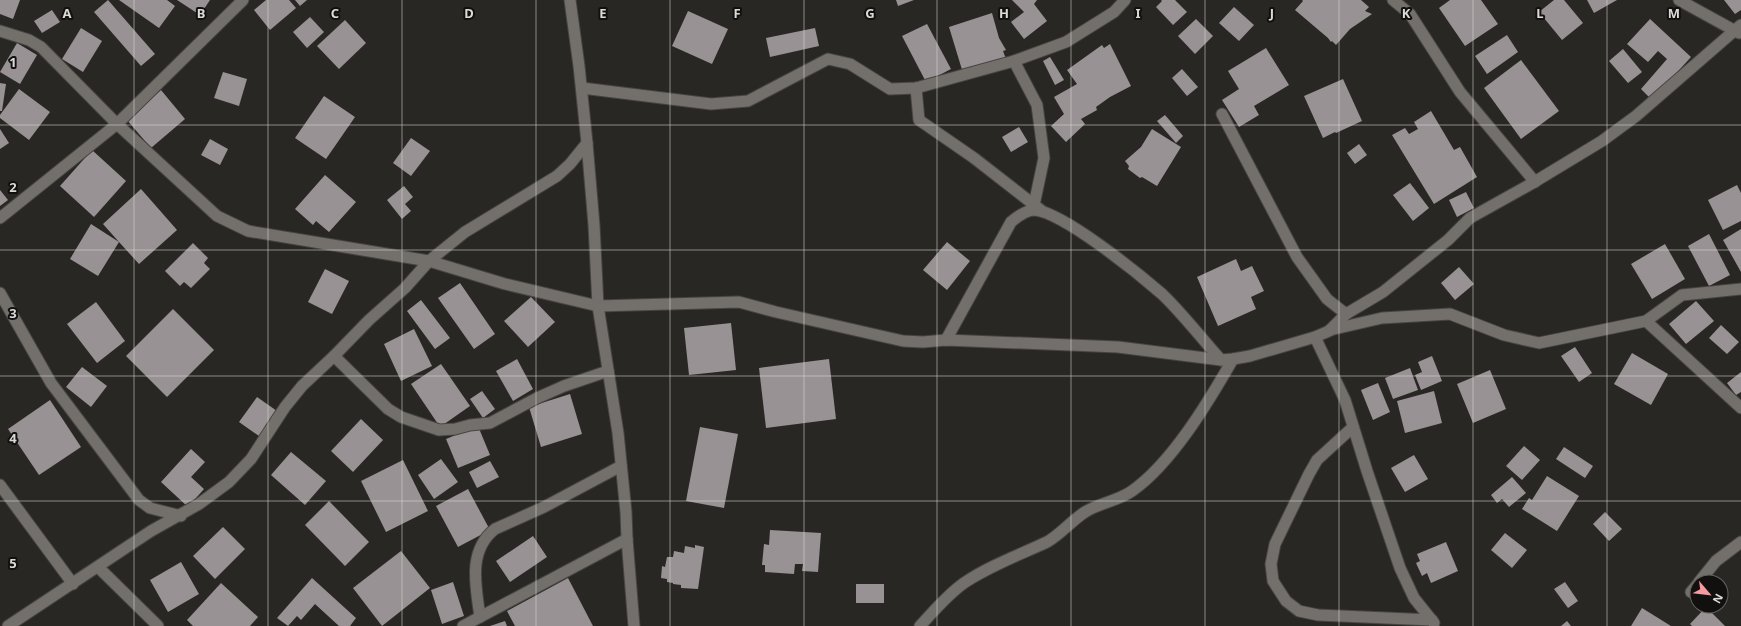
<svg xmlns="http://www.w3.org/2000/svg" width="1741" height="626" viewBox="0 0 1741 626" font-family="'Noto Sans',sans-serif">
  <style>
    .building { fill: #989294 }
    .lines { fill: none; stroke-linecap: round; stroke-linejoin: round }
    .minor-casing { stroke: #474542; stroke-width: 13 }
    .minor { stroke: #73706c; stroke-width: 11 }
    .grid { fill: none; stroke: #dcdad8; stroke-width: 1; stroke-opacity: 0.55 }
    .grid-label { font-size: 13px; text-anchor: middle; font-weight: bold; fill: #dcdad8; stroke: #11100e; stroke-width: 4; stroke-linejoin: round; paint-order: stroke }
  </style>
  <rect width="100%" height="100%" fill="#292723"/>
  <!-- building -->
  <g class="building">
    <path d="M0 0H20L13 19 0 14Z"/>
    <path d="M108 0 155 54 141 66 94 12Z"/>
    <path d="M119 0H167L175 6 159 28Z"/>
    <path d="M177 0H210L200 15Z"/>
    <path d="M266 0H289L296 8 270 30 254 10Z"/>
    <path d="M295 0H307L300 6Z"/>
    <path d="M896 0H914L898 6Z"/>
    <path d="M1012 0H1037L1034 4 1047 21 1024 39 1011 22 1024 12Z"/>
    <path d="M1161 0H1175L1187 12 1173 25 1156 7 1162 1Z"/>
    <path d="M1302 0H1361L1369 7 1365 11 1372 14 1350 29 1336 45 1332 41 1331 42 1328 38 1295 10 1303 1Z"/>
    <path d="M1450 0H1481L1498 24 1465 46 1439 8Z"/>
    <path d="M1554 0H1564L1583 23 1562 40 1539 12Z"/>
    <path d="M1587 0H1617L1594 13Z"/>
    <path d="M1724 0H1741V10L1735 14Z"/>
    <path d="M1234 7 1254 25 1239 41 1219 23Z"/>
    <path d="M52 10 60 22 42 33 34 21Z"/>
    <path d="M688 11 728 29 712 64 672 46Z"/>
    <path d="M992 13 999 38 1006 50 1003 51 1006 59 963 73 949 27Z"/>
    <path d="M310 17 324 32 307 48 293 32Z"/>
    <path d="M1196 19 1213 36 1195 54 1178 36Z"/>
    <path d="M1650 19 1691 57 1652 100 1641 89 1667 59 1658 51 1648 62 1627 44Z"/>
    <path d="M345 20 366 43 339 69 317 46Z"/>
    <path d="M927 24 951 69 926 82 902 36Z"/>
    <path d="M81 28 102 41 83 72 62 59Z"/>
    <path d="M815 28 819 46 770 57 766 38Z"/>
    <path d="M1507 35 1518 52 1487 74 1475 56Z"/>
    <path d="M17 43 37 55 20 84 0 72Z"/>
    <path d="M1110 44 1131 86 1110 97 1096 107 1097 110 1081 119 1085 124 1066 142 1051 126 1064 114 1054 97 1077 84 1067 70 1102 45 1104 48Z"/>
    <path d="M1266 48 1289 85 1254 106 1259 115 1239 127 1222 100 1239 89 1228 71Z"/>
    <path d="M1623 49 1642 72 1628 83 1609 61Z"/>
    <path d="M1050 57 1064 80 1055 85 1043 61Z"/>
    <path d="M1521 60 1559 111 1521 139 1484 88Z"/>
    <path d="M1182 69 1198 87 1187 96 1172 78Z"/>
    <path d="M223 72 247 79 239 106 214 98Z"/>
    <path d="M1343 79 1362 121 1336 133 1335 132 1323 138 1304 96Z"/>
    <path d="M0 83 6 84 2 111H0Z"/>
    <path d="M19 89 50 112 29 140 0 118V115Z"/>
    <path d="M161 90 185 119 151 148 127 120Z"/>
    <path d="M324 96 355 117 326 159 295 138Z"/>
    <path d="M1431 111 1454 150 1460 147 1477 177 1434 204 1392 135 1405 128 1409 134 1418 129 1414 122Z"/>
    <path d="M1165 115 1183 136 1176 143 1157 121Z"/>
    <path d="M1019 127 1028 142 1011 152 1002 137Z"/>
    <path d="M0 129 9 143 0 149Z"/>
    <path d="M1152 129 1181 147 1157 186 1142 177 1140 178 1128 169 1129 166 1125 161 1141 147Z"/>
    <path d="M411 138 430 151 411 176 393 163Z"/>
    <path d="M210 139 228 149 220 165 201 155Z"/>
    <path d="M1359 144 1367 155 1355 164 1347 153Z"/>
    <path d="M92 150 126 181 94 217 60 186Z"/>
    <path d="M325 175 356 202 329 232 316 221 313 225 295 209Z"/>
    <path d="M1410 183 1429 208 1413 221 1393 195Z"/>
    <path d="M1737 185 1741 193V221L1723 230 1708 200Z"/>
    <path d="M404 186 413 197 405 204 411 211 402 219 387 200Z"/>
    <path d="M141 189 177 230 139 264 119 242 98 276 70 259 91 224 119 242 103 224Z"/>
    <path d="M0 190 8 200 0 206Z"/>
    <path d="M1466 192 1474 208 1457 217 1449 200Z"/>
    <path d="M1741 229V272L1723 240Z"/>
    <path d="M1709 234 1730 275 1709 286 1688 246Z"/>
    <path d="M947 242 970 261 947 290 923 270Z"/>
    <path d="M193 243 208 258 204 263 210 269 191 288 184 282 180 286 165 271Z"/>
    <path d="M1665 244 1685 279 1652 299 1631 264Z"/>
    <path d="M1236 259 1241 271 1252 266 1264 291 1251 297 1256 309 1218 326 1197 277Z"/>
    <path d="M1459 267 1474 284 1455 300 1441 283Z"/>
    <path d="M325 269 349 281 332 314 308 302Z"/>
    <path d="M460 283 495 334 474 349 438 298Z"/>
    <path d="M531 297 555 322 528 347 504 321Z"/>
    <path d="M421 300 450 338 435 349 407 311Z"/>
    <path d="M1696 301 1714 321 1686 344 1669 324Z"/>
    <path d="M96 302 125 341 97 363 67 324Z"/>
    <path d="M173 309 214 350 167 397 126 356Z"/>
    <path d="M731 323 736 370 689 375 684 328Z"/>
    <path d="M1721 325 1739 342 1727 354 1709 338Z"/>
    <path d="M414 329 432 366 401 381 384 344Z"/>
    <path d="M1575 347 1592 373 1579 382 1561 356Z"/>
    <path d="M1632 353 1668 374 1651 405 1614 384Z"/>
    <path d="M1432 356 1442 381 1421 390 1415 375 1422 372 1418 362Z"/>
    <path d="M517 359 533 389 513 401 496 371Z"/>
    <path d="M829 359 836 419 766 428 759 368Z"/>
    <path d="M441 364 470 406 440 427 411 384Z"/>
    <path d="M82 367 107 386 91 407 66 387Z"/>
    <path d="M1410 368 1418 390 1393 399 1385 378Z"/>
    <path d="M1490 370 1506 409 1473 423 1457 384Z"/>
    <path d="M1741 372V392L1736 395 1727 383Z"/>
    <path d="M1378 383 1390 412 1373 420 1361 390Z"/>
    <path d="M482 391 495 409 483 418 470 399Z"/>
    <path d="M1434 391 1442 423 1405 433 1397 401Z"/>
    <path d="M570 394 582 434 541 447 529 407Z"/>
    <path d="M257 397 277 411 259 436 239 422Z"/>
    <path d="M50 400 81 447 39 475 8 429Z"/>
    <path d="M361 419 383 440 353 472 331 451Z"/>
    <path d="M478 426 490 455 458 468 446 439Z"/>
    <path d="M700 427 738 434 724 508 686 501Z"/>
    <path d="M1524 446 1540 460 1522 480 1506 466Z"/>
    <path d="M1564 447 1593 466 1585 478 1556 459Z"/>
    <path d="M191 449 205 462 191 477 204 489 188 507 161 482Z"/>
    <path d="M291 452 326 481 305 505 271 475Z"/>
    <path d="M1414 455 1428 479 1405 492 1391 468Z"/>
    <path d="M441 459 458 482 434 499 418 475Z"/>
    <path d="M403 460 428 511 386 532 361 481Z"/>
    <path d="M490 461 499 477 477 488 469 472Z"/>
    <path d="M1547 476 1579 496 1557 531 1522 509 1529 498 1532 500Z"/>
    <path d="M1512 477 1526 493 1509 507 1502 499 1497 503 1491 495Z"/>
    <path d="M468 489 490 530 458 547 436 506Z"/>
    <path d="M329 501 369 542 345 566 305 525Z"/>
    <path d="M1605 512 1622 529 1609 541 1593 524Z"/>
    <path d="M223 527 245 549 215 579 193 556Z"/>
    <path d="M770 530 821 533 818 572 802 571 803 564H795L794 574 765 572V565H762L764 544 769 545Z"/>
    <path d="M1505 533 1527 550 1512 568 1491 550Z"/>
    <path d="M533 536 547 557 510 582 496 561Z"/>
    <path d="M1446 542 1458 571 1431 583 1427 573 1422 576 1416 563 1420 561 1417 554Z"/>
    <path d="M695 545 704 547 698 589 681 588V585L673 584V583L667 582V579L661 578 662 566 665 567 667 557H673L674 551 684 553 685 546 695 548Z"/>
    <path d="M401 551 430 588 382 626 353 588Z"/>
    <path d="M181 562 199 594 168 612 150 580Z"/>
    <path d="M312 578 356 618 350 626H339L315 604 301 620 297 616 288 626 277 618Z"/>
    <path d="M568 578 593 626H515L507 611Z"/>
    <path d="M453 582 464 616 442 624 431 590Z"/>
    <path d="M1565 582 1578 601 1568 608 1554 589Z"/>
    <path d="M221 583 258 617 250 626H193L187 620Z"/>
    <rect x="856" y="584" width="28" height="19"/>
    <path d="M1706 607 1725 626H1692L1690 624Z"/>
    <path d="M1642 608 1671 626H1631Z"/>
    <path d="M505 621 507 626H490Z"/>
    <path d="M1567 621 1571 626H1561Z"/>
  </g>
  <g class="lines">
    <defs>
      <g id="minor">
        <path d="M570 0 579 66 587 143 594 225 598 306 618 433 626 512 627 539 634 626"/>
        <path d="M1393 0 1410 14 1460 92 1535 182"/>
        <path d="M1679 0 1739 33"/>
        <path d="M0 31 29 40 41 47 117 124 217 216 248 231 429 261 505 284 598 306 739 302 776 312 903 341 923 342 946 340 1118 347 1221 360 1233 359 1250 356 1315 337 1329 331 1346 314 1383 292 1448 240 1470 218 1531 184 1602 141 1636 116 1741 25"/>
        <path d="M1014 61 1037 105 1044 158 1034 205"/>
        <path d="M582 88 711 104 748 101 828 59 850 64 890 89 916 88 1014 61 1066 42 1114 12 1125 0"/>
        <path d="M916 88 919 120 974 158 1042 211"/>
        <path d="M1222 114 1297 257 1327 299 1346 314"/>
        <path d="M0 218 117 124 243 0"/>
        <path d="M0 293 51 383 139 500 150 508 181 516"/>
        <path d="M1646 321 1741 408"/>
        <path d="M1330 330 1382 318 1450 314 1504 335 1539 343 1646 321 1682 295 1741 289"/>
        <path d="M1315 337 1345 400 1367 471 1400 568 1414 598 1434 623"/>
        <path d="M946 340 1011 222C1018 216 1026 210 1035 210 1064 213 1139 274 1162 294 1183 314 1201 338 1221 360"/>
        <path d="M334 356 388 409 401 417 439 430 455 429 470 425 490 423 537 398 564 386 608 371"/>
        <path d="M1353 427 1317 460 1309 474 1275 544 1271 564 1273 581 1286 601 1299 611 1318 615 1432 620"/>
        <path d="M0 485 73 584"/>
        <path d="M98 567 158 626"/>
        <path d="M1699 582 1716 561 1741 542"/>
        <path d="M1691 592 1697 585"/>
        <path d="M480 617C476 587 467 551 495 529L544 507 621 466"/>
        <path d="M8 626 151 531 199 504 229 482 251 459 285 407 302 386 334 356 369 320 405 288 429 261 465 232 557 176 570 164 587 143"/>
        <path d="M463 626 627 539"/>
        <path d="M920 626C934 611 947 595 964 583 989 566 1019 555 1047 542 1061 534 1071 521 1085 512 1099 503 1118 501 1132 491 1172 463 1209 401 1233 359"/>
      </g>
    </defs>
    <!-- minor casing -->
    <use href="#minor" class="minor-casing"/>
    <!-- minor -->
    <use href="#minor" class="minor"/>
  </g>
  <!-- grid -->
  <path class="grid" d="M134 0V626M268 0V626M402 0V626M536 0V626M670 0V626M804 0V626M937 0V626M1071 0V626M1205 0V626M1339 0V626M1473 0V626M1607 0V626M0 125H1741M0 250H1741M0 376H1741M0 501H1741"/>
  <g class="grid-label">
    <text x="67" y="18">A</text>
    <text x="201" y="18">B</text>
    <text x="335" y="18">C</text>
    <text x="469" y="18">D</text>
    <text x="603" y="18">E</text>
    <text x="737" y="18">F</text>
    <text x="870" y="18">G</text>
    <text x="1004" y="18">H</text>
    <text x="1138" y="18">I</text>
    <text x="1272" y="18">J</text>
    <text x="1406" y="18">K</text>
    <text x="1540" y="18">L</text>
    <text x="1674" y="18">M</text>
    <text x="13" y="67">1</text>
    <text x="13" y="192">2</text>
    <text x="13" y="318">3</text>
    <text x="13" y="443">4</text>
    <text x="13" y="568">5</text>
  </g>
  <!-- north arrow -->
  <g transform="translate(1709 594) rotate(118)"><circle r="19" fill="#11100e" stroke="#62615f"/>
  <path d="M0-3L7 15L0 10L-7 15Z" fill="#f49aa0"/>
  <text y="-6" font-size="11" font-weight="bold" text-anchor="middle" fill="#dcdad8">N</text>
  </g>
</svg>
